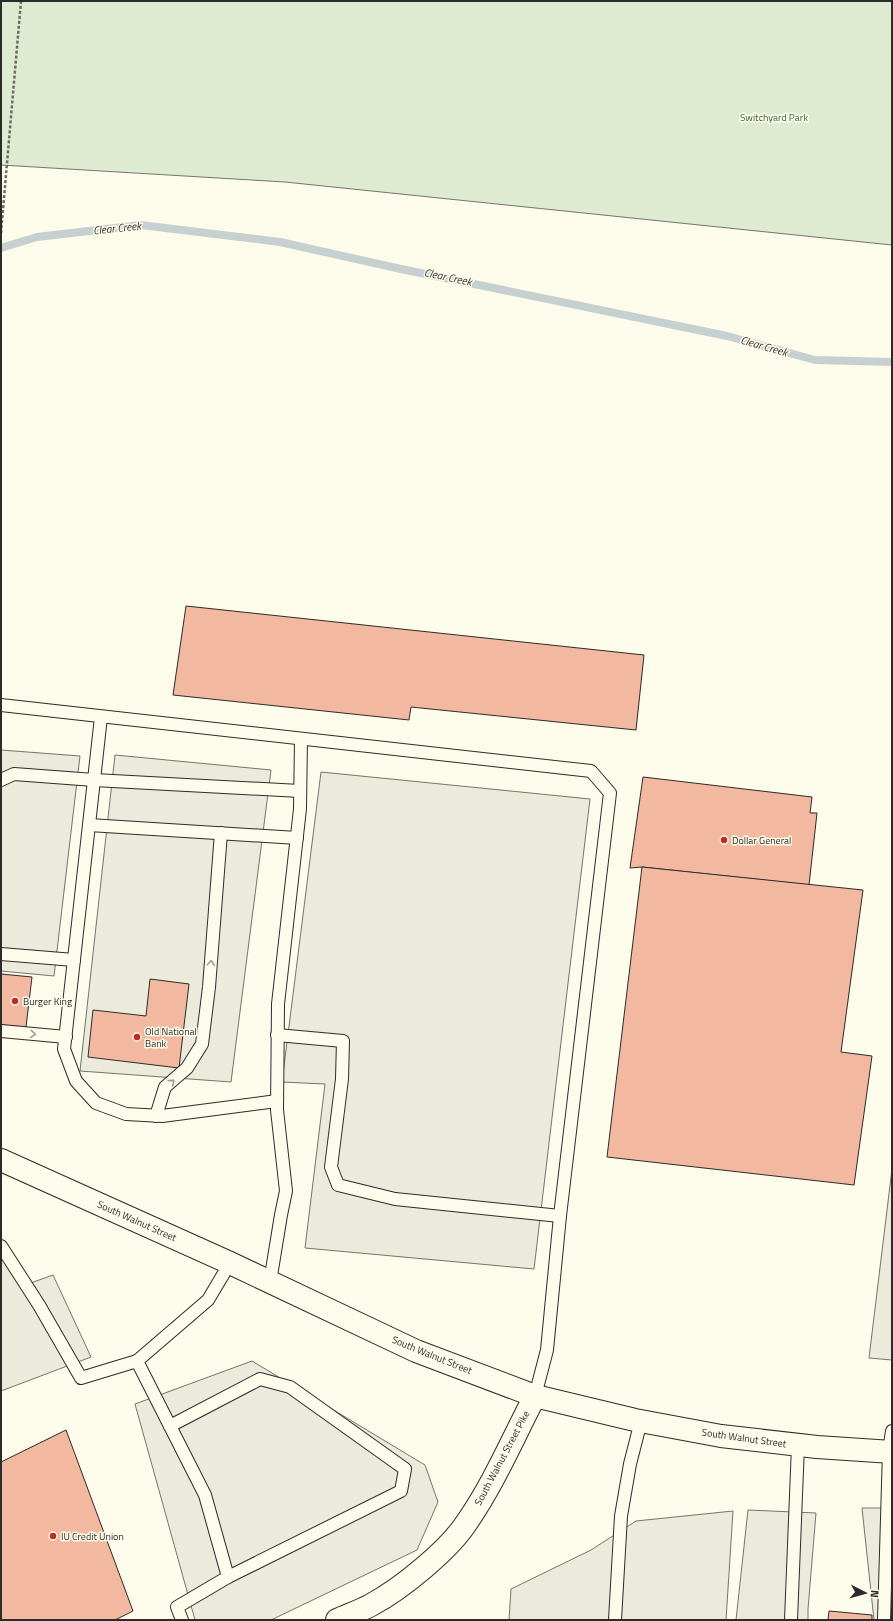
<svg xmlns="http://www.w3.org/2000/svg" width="893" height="1621" viewBox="0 0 893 1621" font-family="'Titillium Web',sans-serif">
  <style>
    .green { fill: #deebd1; stroke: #74746e }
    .parking { fill: #eceadb; stroke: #74746e }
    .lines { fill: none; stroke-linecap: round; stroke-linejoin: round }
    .stream { stroke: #c7d0d0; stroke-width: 8 }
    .building { fill: #f2b8a0; stroke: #2b2b2b }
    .service-casing { stroke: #2b2b2b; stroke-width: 14 }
    .minor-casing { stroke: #2b2b2b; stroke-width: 24 }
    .primary-casing { stroke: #2b2b2b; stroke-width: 24 }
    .path { stroke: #6a6964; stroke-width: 2.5; stroke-dasharray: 3 2; stroke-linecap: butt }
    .service { stroke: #fdfbea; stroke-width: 12 }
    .minor { stroke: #fdfbea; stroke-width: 22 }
    .primary { stroke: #fdfbea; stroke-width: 22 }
    .oneway { stroke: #9e9d94 }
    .poi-dot { fill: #c62828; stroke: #fdfbea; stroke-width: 1.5 }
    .labels { text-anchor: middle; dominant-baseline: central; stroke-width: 3; stroke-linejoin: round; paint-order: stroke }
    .park-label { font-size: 10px; fill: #34623c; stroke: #fdfbea }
    .poi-label { font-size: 10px; fill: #2b2b2b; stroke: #fdfbea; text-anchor: start }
    .street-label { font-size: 10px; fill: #2b2b2b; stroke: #fdfbea }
    .water-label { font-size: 11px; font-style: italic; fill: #2b2b2b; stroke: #fdfbea }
  </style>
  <rect width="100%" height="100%" fill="#fdfbea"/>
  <!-- green -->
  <path class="green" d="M1 1H892V245L285 182 1 165Z"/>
  <!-- parking -->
  <g class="parking">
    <path d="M1 750 80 756 54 976 1 971Z"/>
    <path d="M115 755 271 770 231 1082 80 1071Z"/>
    <path d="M321 772 590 799 534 1269 305 1248 325 1084 282 1082Z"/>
    <path d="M892 1169V1360L869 1358Z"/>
    <path d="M1 1241 25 1285 53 1275 91 1357 1 1391Z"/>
    <path d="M252 1361 425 1465 438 1502 417 1550 271 1620H195L135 1404Z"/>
    <path d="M862 1508H892V1620H874Z"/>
    <path d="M748 1510 816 1513 808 1609V1620H736Z"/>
    <path d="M733 1511 726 1620H509L511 1589 591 1550 636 1521Z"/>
  </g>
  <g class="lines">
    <!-- stream -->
    <path class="stream" d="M1 248 37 237 141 225 280 242 401 269 727 336 815 360 892 362"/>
  </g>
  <!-- building -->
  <g class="building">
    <path d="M186 606 644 655 636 730 411 707 409 720 173 695Z"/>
    <path d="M643 777 812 797 810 813H817L809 885 642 867 630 868Z"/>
    <path d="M642 867 863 890 841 1052 872 1056 854 1185 607 1157Z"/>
    <path d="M1 974 32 977 26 1027 1 1025Z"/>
    <path d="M150 979 189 984 179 1068 88 1057 93 1010 146 1016Z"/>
    <path d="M66 1430 133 1611 115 1620H1V1462Z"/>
    <path d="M829 1611 872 1615V1620H828Z"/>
  </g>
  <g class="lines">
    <defs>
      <g id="service">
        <path d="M1 705 591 771 610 793 560 1216 547 1350 535 1396"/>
        <path d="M101 717 64 1049 76 1081 96 1103 126 1114 162 1116 277 1101"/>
        <path d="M1 780 14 774 94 780 300 791"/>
        <path d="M89 825 297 838"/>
        <path d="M1 954 74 960"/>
        <path d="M1 1031 66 1037"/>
        <path d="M277 1035 343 1041 342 1079 331 1167 338 1185 395 1199 560 1216"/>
        <path d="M156 1116 165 1087 187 1068 202 1044 209 987 221 833"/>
        <path d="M1 1246 39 1305 81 1378 137 1361"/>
        <path d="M270 1282 281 1215 286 1191 277 1110 278 1004 300 809 301 739"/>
        <path d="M170 1426 260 1379 290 1387 405 1469 401 1491 228 1577"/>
        <path d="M182 1620 177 1607 228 1577 205 1495 137 1361 208 1300 230 1263"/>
        <path d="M615 1620 621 1516 630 1464 641 1421"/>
        <path d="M791 1620 798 1445"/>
        <path d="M884 1620 889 1451 892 1431"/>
      </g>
      <path id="minor" d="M337 1620C348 1615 360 1611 371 1605 401 1589 449 1550 467 1522 494 1483 513 1438 535 1396"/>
      <path id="primary" d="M1 1160 230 1263 416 1351 535 1396 635 1420 721 1436 817 1447 892 1452"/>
    </defs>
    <!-- service casing -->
    <use href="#service" class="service-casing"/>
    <!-- minor casing -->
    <use href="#minor" class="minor-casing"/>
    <!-- primary casing -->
    <use href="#primary" class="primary-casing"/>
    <!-- path -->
    <path class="path" d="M1 233 21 1"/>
    <!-- service -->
    <use href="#service" class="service"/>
    <!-- minor -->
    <use href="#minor" class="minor"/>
    <!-- primary -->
    <use href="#primary" class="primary"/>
  </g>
  <!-- one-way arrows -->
  <defs><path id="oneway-chevron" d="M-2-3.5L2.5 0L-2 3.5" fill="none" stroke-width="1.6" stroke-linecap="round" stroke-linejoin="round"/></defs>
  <g class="oneway">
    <use href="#oneway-chevron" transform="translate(211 963) rotate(-85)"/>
    <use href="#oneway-chevron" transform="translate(33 1034) rotate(5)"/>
    <use href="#oneway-chevron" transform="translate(172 1082) rotate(-41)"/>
  </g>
  <!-- markers -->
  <g class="poi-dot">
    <circle cx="724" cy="840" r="4"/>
    <circle cx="15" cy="1001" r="4"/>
    <circle cx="137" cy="1037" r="4"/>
    <circle cx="53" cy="1536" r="4"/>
  </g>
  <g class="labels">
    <!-- park labels -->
    <g class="park-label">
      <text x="774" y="117">Switchyard Park</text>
    </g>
    <!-- poi labels -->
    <g class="poi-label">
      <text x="732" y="840">Dollar General</text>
      <text x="23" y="1001">Burger King</text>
      <text x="145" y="1031">Old National<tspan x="145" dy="12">Bank</tspan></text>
      <text x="61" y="1536">IU Credit Union</text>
    </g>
    <!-- street labels -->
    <g class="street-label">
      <text transform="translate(137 1221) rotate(24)">South Walnut Street</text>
      <text transform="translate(432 1355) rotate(22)">South Walnut Street</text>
      <text transform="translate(744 1438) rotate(8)">South Walnut Street</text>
      <text transform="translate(502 1458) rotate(-62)">South Walnut Street Pike</text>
    </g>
    <!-- water labels -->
    <g class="water-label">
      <text transform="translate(117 228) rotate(-6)">Clear Creek</text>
      <text transform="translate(448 277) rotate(12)">Clear Creek</text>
      <text transform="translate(764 346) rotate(16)">Clear Creek</text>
    </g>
  </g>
  <!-- border -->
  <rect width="893" height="1621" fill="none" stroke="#2b2b2b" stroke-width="4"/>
  <!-- north arrow -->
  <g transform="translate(865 1593) rotate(96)" stroke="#fdfbea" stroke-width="3" paint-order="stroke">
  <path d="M0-3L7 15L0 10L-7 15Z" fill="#2b2b2b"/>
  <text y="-6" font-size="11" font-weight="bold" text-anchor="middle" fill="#2b2b2b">N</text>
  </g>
</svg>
